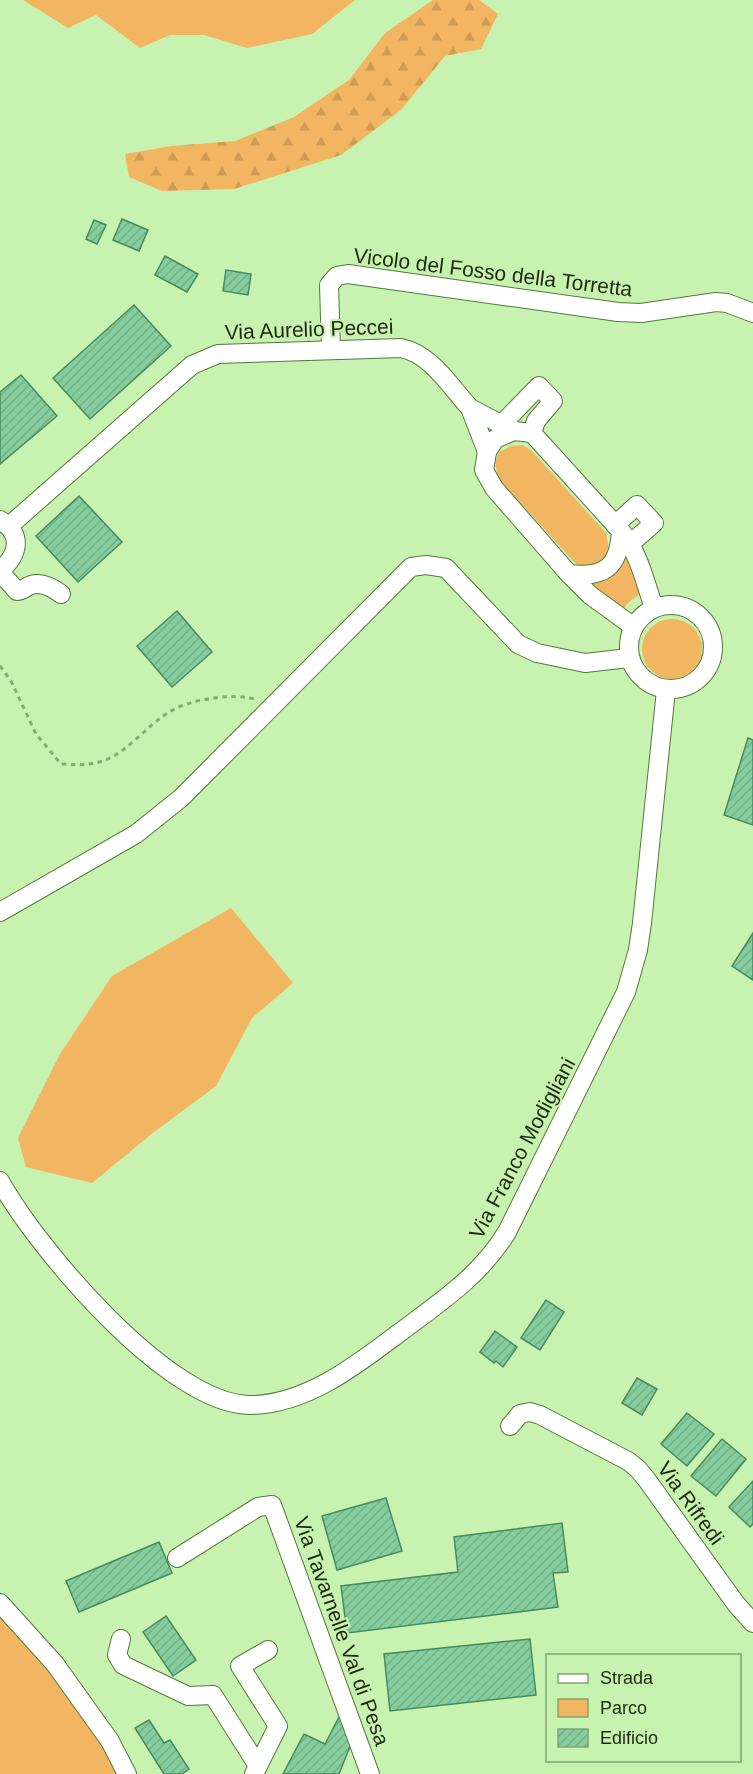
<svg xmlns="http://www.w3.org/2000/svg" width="753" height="1774" viewBox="0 0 753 1774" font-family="Arial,sans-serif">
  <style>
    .green { fill: #f2b561 }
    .forest { fill: url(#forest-firs) }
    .building { fill: url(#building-hatch); stroke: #468b5f; stroke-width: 1.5 }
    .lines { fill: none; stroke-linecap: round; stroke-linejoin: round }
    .minor-casing { stroke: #54793b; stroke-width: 20 }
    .path { stroke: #89a975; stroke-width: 3; stroke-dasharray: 4.5 4.5; stroke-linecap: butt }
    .minor { stroke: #fff; stroke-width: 18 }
    .labels { text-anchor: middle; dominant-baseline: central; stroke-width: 4.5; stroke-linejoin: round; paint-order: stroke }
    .street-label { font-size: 21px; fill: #1b2a11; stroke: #c8f2af }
  </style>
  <defs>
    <pattern id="forest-firs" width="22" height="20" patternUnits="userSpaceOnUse" patternTransform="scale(1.5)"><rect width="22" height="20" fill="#f2b561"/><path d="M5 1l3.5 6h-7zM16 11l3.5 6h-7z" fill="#cf9c53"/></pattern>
    <pattern id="building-hatch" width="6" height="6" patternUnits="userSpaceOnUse" patternTransform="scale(1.5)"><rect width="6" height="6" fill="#86cd9d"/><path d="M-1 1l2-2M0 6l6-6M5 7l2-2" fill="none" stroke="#73b086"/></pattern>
  </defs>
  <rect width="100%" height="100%" fill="#c8f2af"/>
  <!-- green -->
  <g class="green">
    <path d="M23 0H355L312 34 247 48 204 35H170L140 48 96 15 68 28Z"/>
    <path d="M523 445 532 451 606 533 609 550C600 565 594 570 576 564L498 478 495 462 499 452 511 446Z"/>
    <path d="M626 546 644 591 630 601 623 609 590 588 591 582Z"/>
    <circle cx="672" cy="649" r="30"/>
    <path d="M231 908 293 983 252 1018 216 1086 154 1132 92 1183 26 1167 18 1138 60 1054 112 976Z"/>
    <path d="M0 1607 95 1727 119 1774H0Z"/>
  </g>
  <!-- forest -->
  <path class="forest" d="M433 0H479L498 14 481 49 445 56 401 110 341 155 234 189 162 191 129 177 125 154 172 146 235 141 294 117 349 80 385 33Z"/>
  <!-- building -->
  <g class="building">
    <path d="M122 219 148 230 139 251 113 240Z"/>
    <path d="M94 220 106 225 97 244 86 239Z"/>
    <path d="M165 256 198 274 187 292 155 275Z"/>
    <path d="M226 270 251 274 248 295 223 291Z"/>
    <path d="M134 305 171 346 90 419 53 378Z"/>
    <path d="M21 375 57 416 0 464V392Z"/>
    <path d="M79 496 122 542 78 582 36 536Z"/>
    <path d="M177 611 212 652 172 687 137 646Z"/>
    <path d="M748 738 753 740V825L724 815Z"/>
    <path d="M753 933V980L732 966Z"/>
    <path d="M546 1300 564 1312 540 1350 521 1338Z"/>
    <path d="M495 1331 517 1347 503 1367 496 1361 494 1363 480 1352Z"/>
    <path d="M637 1378 657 1389 642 1415 622 1403Z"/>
    <path d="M687 1413 714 1434 687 1466 661 1444Z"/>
    <path d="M722 1439 746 1459 716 1496 691 1476Z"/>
    <path d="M753 1481V1524L750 1527 729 1507Z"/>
    <path d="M386 1498 402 1551 337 1570 322 1516Z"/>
    <path d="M562 1523 568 1572 553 1573 558 1607 347 1633 341 1586 458 1572 454 1537Z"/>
    <path d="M159 1542 172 1573 79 1612 66 1581Z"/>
    <path d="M166 1616 196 1660 173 1676 143 1632Z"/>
    <path d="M530 1639 536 1695 390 1711 384 1654Z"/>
    <path d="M340 1715 351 1744 339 1774H283L304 1734 325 1744Z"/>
    <path d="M149 1720 164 1743 170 1740 189 1769 182 1774H164L135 1728Z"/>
  </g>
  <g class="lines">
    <defs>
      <g id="minor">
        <path d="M331 350 329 285 337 276 348 274 618 312 641 313 716 302 727 303 753 313"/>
        <path d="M501 425 539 386 553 401 536 421 532 433"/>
        <path d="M487 452 470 408 510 429"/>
        <path d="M0 520C24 535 18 555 0 571"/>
        <path d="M615 525 637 505 654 523 630 544"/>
        <path d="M9 526 192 365 218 354 401 348C431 354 450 386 470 408"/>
        <path d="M621 531C619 567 605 578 569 574L494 488 484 470 487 452 495 439 514 431 532 433 621 531C639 553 645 582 654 608"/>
        <path d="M0 572 17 591C23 591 25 587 31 585 41 582 53 588 61 594"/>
        <path d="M569 574 590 595 634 627"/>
        <circle cx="671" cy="647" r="42"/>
        <path d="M0 912 136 834 181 798 411 567 426 565 446 568 518 644 537 653 585 663 629 658"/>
        <path d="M0 1181C37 1248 169 1405 250 1405 304 1405 354 1367 395 1336 436 1305 480 1277 507 1232L626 992 638 950 642 923 666 690"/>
        <path d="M510 1426 520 1414 530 1412 540 1415 628 1461 638 1469 647 1480 736 1604 753 1623"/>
        <path d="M177 1558 258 1507 272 1505 370 1774"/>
        <path d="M0 1603 55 1664 110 1741 127 1774"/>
        <path d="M121 1639 117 1655 123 1665 188 1696 213 1695 258 1766"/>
        <path d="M254 1774 278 1726 240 1666 268 1650"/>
      </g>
    </defs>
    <!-- minor casing -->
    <use href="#minor" class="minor-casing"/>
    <!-- path -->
    <path class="path" d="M0 666 11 681 36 734 61 764C79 765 93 766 110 758 132 747 148 725 169 712 190 699 234 692 258 700"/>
    <!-- minor -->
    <use href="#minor" class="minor"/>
  </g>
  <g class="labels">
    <!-- street labels -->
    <g class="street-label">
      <text transform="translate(493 272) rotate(7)">Vicolo del Fosso della Torretta</text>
      <text transform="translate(309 329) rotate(-2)">Via Aurelio Peccei</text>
      <text transform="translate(522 1148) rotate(-62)">Via Franco Modigliani</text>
      <text transform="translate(691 1503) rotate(54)">Via Rifredi</text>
      <text transform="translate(342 1631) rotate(70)">Via Tavarnelle Val di Pesa</text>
    </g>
  </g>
  <!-- legend -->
  <rect x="546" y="1654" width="195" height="108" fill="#c8f2af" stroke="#83a270" stroke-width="1.5"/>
  <rect x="558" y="1674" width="30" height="9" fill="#ffffff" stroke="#83a270" stroke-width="1.5"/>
  <text x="600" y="1684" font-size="18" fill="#1b2a11">Strada</text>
  <rect x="558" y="1699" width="30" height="18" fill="#f2b561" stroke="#83a270" stroke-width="1.5"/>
  <text x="600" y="1714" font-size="18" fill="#1b2a11">Parco</text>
  <rect x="558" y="1729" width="30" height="18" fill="url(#building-hatch)" stroke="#83a270" stroke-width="1.5"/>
  <text x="600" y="1744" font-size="18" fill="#1b2a11">Edificio</text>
</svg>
